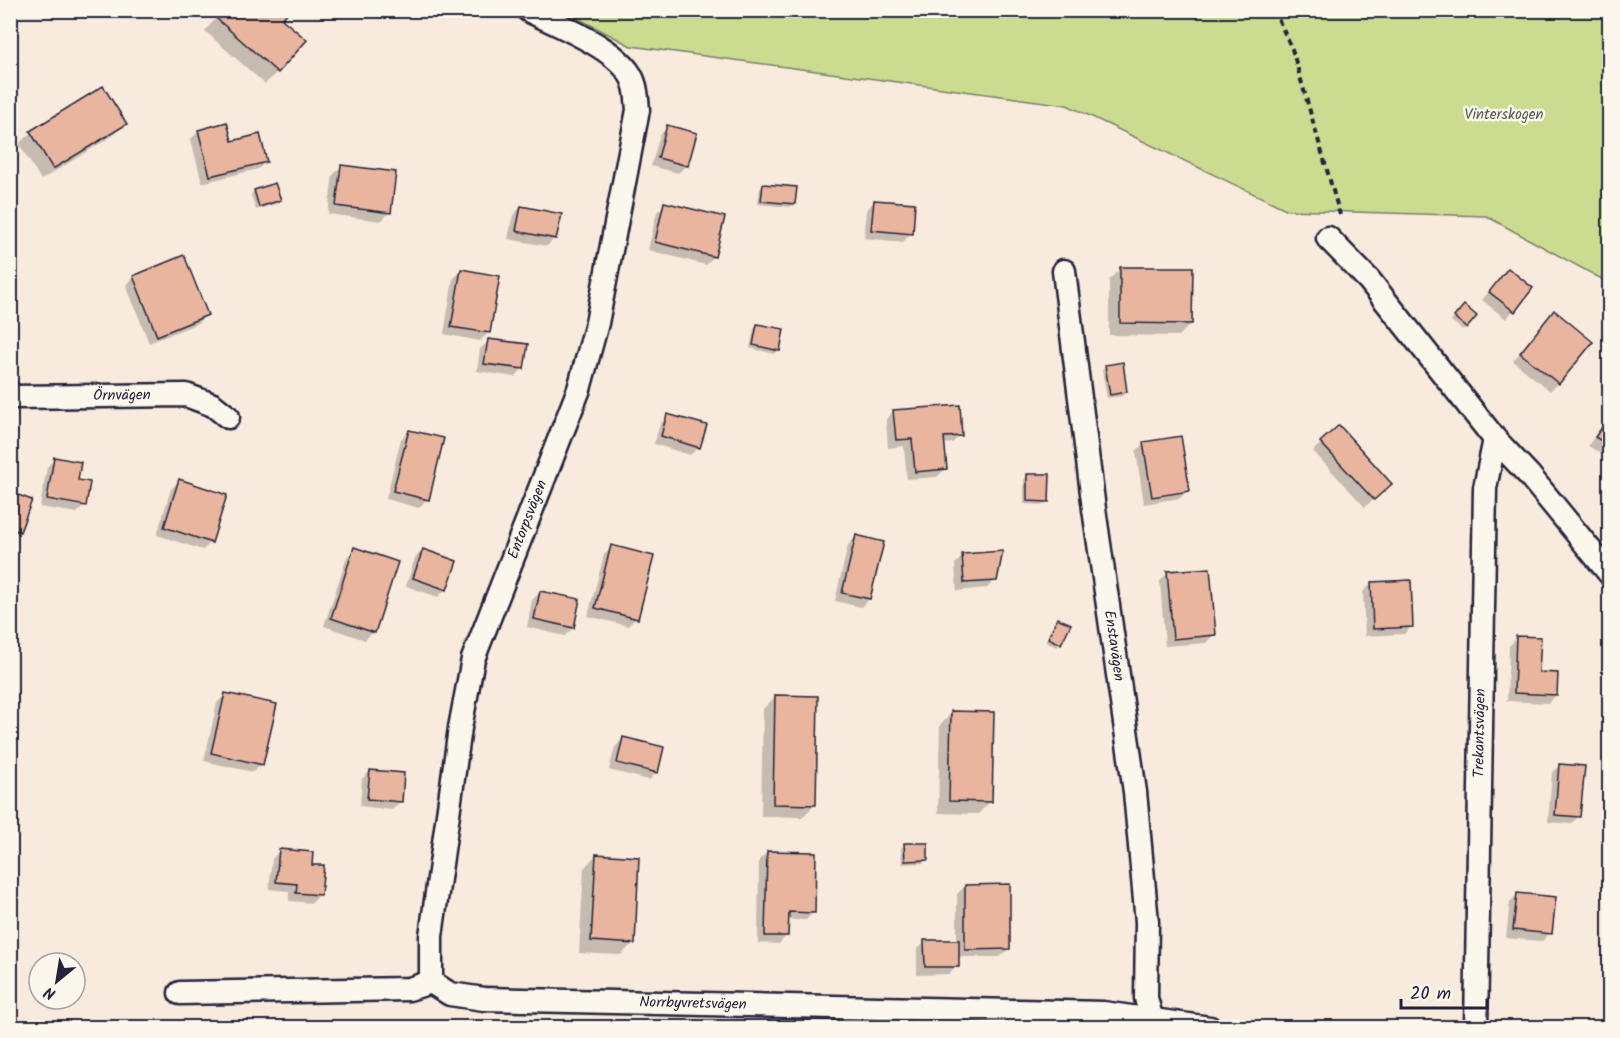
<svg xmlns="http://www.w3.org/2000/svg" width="1620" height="1038" viewBox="0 0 1620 1038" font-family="Kalam,sans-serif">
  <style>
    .park { fill: #cbdc90; stroke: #767f66; stroke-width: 1.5 }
    .shadow { fill: #0003 }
    .building { fill: #eab59e; stroke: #22223b; stroke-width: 1.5 }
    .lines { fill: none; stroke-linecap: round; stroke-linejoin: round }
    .street-casing { stroke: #22223b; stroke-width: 27 }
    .path { stroke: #22223b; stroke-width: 4; stroke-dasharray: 6 4.5; stroke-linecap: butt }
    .street { stroke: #fbf7ec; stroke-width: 22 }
    .labels { text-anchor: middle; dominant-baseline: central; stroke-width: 5; stroke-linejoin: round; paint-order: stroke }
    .park-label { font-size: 15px; fill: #555a54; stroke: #fbf7ec }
    .street-label { font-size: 15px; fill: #22223b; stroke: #fbf7ec }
  </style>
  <rect width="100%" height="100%" fill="#f8eadc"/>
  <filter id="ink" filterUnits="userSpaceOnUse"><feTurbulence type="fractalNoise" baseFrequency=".0167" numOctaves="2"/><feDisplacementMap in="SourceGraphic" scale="12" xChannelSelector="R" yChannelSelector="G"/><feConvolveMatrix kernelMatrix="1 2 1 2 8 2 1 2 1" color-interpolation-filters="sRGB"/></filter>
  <g filter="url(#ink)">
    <!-- park -->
    <path class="park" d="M564 11H1609V283L1486 216 1288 210 1067 105 631 46Z"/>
    <!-- shadow -->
    <g class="shadow">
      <path d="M223 10 280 19 277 72 265 84 205 31Z"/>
      <path d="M103 88 125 123 112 136 41 180 19 144 31 132Z"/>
      <path d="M668 127 687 165 678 173 651 166 660 135Z"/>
      <path d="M199 131 231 143 266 161 258 169 202 183 191 139Z"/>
      <path d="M341 167 389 213 381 221 328 214 333 175Z"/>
      <path d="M763 185 794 204 790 207 758 204 760 189Z"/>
      <path d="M254 191 279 200 276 204 256 210 251 195Z"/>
      <path d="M874 202 911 233 903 242 864 238 866 210Z"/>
      <path d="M665 204 714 256 706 265 648 250 657 212Z"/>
      <path d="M521 207 555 238 547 246 508 239 513 215Z"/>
      <path d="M1121 268 1191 324 1179 336 1109 335V280Z"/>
      <path d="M1508 270 1531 289 1506 319 1482 300Z"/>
      <path d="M461 271 488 333 480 341 444 334 453 279Z"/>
      <path d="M134 277 206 315 198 323 149 343 126 285Z"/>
      <path d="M1461 310 1466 327 1463 330 1451 321Z"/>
      <path d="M1546 320 1558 383 1550 391 1513 361Z"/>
      <path d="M757 325 778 350 775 354 750 348 754 329Z"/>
      <path d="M489 341 523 368 515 377 477 371 480 349Z"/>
      <path d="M1106 367 1126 392 1122 396 1107 398 1102 370Z"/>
      <path d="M894 411 960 435 952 443 943 444 945 469 937 477 907 479 904 446 888 448 886 419Z"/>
      <path d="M1610 414V459L1588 446Z"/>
      <path d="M668 416 699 447 690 455 654 444 660 424Z"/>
      <path d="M409 431 427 499 419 508 386 499 401 439Z"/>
      <path d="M1144 443 1188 490 1180 498 1144 504 1136 451Z"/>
      <path d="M1321 443 1382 491 1365 507 1313 451Z"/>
      <path d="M55 459 76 481 85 505 77 513 40 507 47 467Z"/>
      <path d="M1028 475 1048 501 1044 505 1024 504V479Z"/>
      <path d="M179 481 211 542 203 550 157 535 171 489Z"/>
      <path d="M10 493 19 531 15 535 10 533Z"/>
      <path d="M856 537 869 599 861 607 835 601 848 545Z"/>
      <path d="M612 547 636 618 628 626 588 616 604 555Z"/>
      <path d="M355 549 373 632 365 640 324 626 347 557Z"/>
      <path d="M423 550 446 589 438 597 406 586 415 558Z"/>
      <path d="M963 556 995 580 987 588 957 591 955 564Z"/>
      <path d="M1168 573 1214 634 1206 643 1165 646 1160 581Z"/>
      <path d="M1371 584 1412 626 1404 634 1365 636 1363 592Z"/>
      <path d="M540 592 573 628 565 636 527 627 532 600Z"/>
      <path d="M1057 620 1060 643 1057 647 1045 642Z"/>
      <path d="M1517 638 1538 674 1556 695 1548 703 1507 701 1509 646Z"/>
      <path d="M225 695 262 764 253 772 204 761 217 703Z"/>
      <path d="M775 697 815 805 802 817 761 816 763 709Z"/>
      <path d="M952 713 990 802 978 814 938 813 940 725Z"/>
      <path d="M623 739 657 772 649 780 609 770 615 747Z"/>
      <path d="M1560 765 1579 816 1571 824 1548 822 1552 773Z"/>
      <path d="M370 771 400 802 392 810 360 806 362 779Z"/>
      <path d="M905 845 927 860 923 863 902 864 901 848Z"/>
      <path d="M280 850 311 866 320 894 312 903 289 901V891L269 889 272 859Z"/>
      <path d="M767 852 814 912 806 920H787V935L779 944 758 943 759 860Z"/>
      <path d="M596 855 633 943 621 955 579 953 584 868Z"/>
      <path d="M965 886 1009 949 1000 957H957V966L949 974 917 975V950L925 942 957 941V894Z"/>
      <path d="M1518 894 1550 933 1542 941 1506 938 1510 902Z"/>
    </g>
    <!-- building -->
    <g class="building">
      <path d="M222 10H290L282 19 307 40 278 73 216 18Z"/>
      <path d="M103 86 127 124 53 169 30 131Z"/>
      <path d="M227 122 232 141 260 134 267 162 210 176 198 130Z"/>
      <path d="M667 125 697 133 688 166 658 158Z"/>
      <path d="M341 165 396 172 391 213 336 206Z"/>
      <path d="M275 183 281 200 259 207 254 190Z"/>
      <path d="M763 184 797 187 795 204 761 201Z"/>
      <path d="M874 200 915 203 913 234 871 230Z"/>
      <path d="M664 202 725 217 715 257 655 242Z"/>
      <path d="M521 206 562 214 556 239 516 231Z"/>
      <path d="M184 255 208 315 157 336 133 276Z"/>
      <path d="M1120 267H1193L1192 324 1120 323Z"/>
      <path d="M1508 268 1533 288 1515 312 1489 292Z"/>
      <path d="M461 269 500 276 490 333 451 327Z"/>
      <path d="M1464 305 1477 316 1467 328 1454 317Z"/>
      <path d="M1554 310 1593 342 1559 384 1520 353Z"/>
      <path d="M757 324 784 329 780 351 753 345Z"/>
      <path d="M488 339 528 344 524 369 484 364Z"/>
      <path d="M1123 362 1127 392 1110 395 1105 365Z"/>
      <path d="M960 405 962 436 944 437 947 469 915 472 912 439 896 440 893 410Z"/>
      <path d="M667 414 707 425 700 448 661 436Z"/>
      <path d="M1610 416V446L1595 437Z"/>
      <path d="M1339 425 1392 484 1374 500 1320 442Z"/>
      <path d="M409 430 444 438 429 500 393 491Z"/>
      <path d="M1181 436 1190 491 1152 497 1143 442Z"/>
      <path d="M54 457 81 462 78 480 90 482 86 506 47 499Z"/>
      <path d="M1027 474H1050L1049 502 1027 501Z"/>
      <path d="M179 479 227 495 212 543 164 527Z"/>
      <path d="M10 492 32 500 20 532 10 528Z"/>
      <path d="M856 535 884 542 870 599 842 593Z"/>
      <path d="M611 545 654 556 638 619 595 608Z"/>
      <path d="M354 547 398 562 375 633 331 618Z"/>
      <path d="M423 549 457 561 447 590 413 578Z"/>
      <path d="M1003 551 997 581 964 583 962 554Z"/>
      <path d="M1210 568 1216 635 1173 639 1167 571Z"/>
      <path d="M1411 580 1413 627 1373 629 1371 582Z"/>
      <path d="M540 591 580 599 574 628 534 619Z"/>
      <path d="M1057 618 1071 624 1061 644 1048 638Z"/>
      <path d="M1516 636 1541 637 1539 672 1558 673 1557 695 1514 693Z"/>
      <path d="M225 693 277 704 263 765 211 753Z"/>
      <path d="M775 695 818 696 816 805 773 804Z"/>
      <path d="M951 711 994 712 992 802 949 801Z"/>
      <path d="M623 737 664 747 658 773 617 763Z"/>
      <path d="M1559 764 1585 766 1580 817 1555 815Z"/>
      <path d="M370 770 404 773 402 802 367 799Z"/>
      <path d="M904 843H928V860L905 861Z"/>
      <path d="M279 849 313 852 312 865H324L321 895 296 893 297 884 276 882Z"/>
      <path d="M767 851 816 852 815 913 789 912 788 936H765Z"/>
      <path d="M596 854 639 857 635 944 591 941Z"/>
      <path d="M1010 884V949L965 950V885Z"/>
      <path d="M1517 893 1556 897 1552 934 1513 930Z"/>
      <path d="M924 940H959V967H925Z"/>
    </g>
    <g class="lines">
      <defs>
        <g id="street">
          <path d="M1328 238 1369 280 1495 439 1485 488 1476 1028"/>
          <path id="s1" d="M1064 271 1094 509 1135 792 1147 922 1146 998 1154 1028"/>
          <path id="s2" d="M10 393 13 397 186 395 213 405 228 417"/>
          <path d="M1495 439 1529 475 1610 574"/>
          <path id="s3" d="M431 982V936L460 728 473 659 579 389 597 323 638 110C637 101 637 91 634 83 624 50 557 25 528 10"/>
          <path id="s4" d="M180 993 409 989 431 982 450 994 484 999 1103 1013 1210 1028"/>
        </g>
      </defs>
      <!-- street casing -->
      <use href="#street" class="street-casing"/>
      <!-- path -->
      <path class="path" d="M1274 10 1292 49 1340 215"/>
      <!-- street -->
      <use href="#street" class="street"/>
    </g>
  </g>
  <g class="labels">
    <!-- park labels -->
    <g class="park-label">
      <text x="1504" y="115">Vinterskogen</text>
    </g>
    <!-- street labels -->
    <g class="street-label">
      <text stroke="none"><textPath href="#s2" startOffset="114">Örnvägen</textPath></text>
      <text stroke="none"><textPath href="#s3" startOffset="476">Entorpsvägen</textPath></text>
      <text stroke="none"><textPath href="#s1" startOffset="378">Enstavägen</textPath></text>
      <text transform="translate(1480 733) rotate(-89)">Trekantsvägen</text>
      <text stroke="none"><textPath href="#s4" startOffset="518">Norrbyvretsvägen</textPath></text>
    </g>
  </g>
  <!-- margin -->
  <rect width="1620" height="1038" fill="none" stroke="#fbf7ec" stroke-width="36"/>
  <rect x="18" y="18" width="1584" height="1002" fill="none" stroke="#22223b" stroke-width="2" filter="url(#ink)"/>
  <!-- north arrow -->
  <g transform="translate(57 981) rotate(210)"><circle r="28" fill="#fbf7ec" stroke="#a4a2a5" stroke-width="1.5"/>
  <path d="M0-4.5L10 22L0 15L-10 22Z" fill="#22223b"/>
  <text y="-9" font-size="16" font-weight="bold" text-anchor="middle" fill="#22223b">N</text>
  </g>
  <!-- scale -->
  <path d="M1401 999v9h86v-9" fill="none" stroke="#22223b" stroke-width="3"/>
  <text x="1410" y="999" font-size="18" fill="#22223b" stroke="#fbf7ec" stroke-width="4.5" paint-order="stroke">20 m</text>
</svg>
